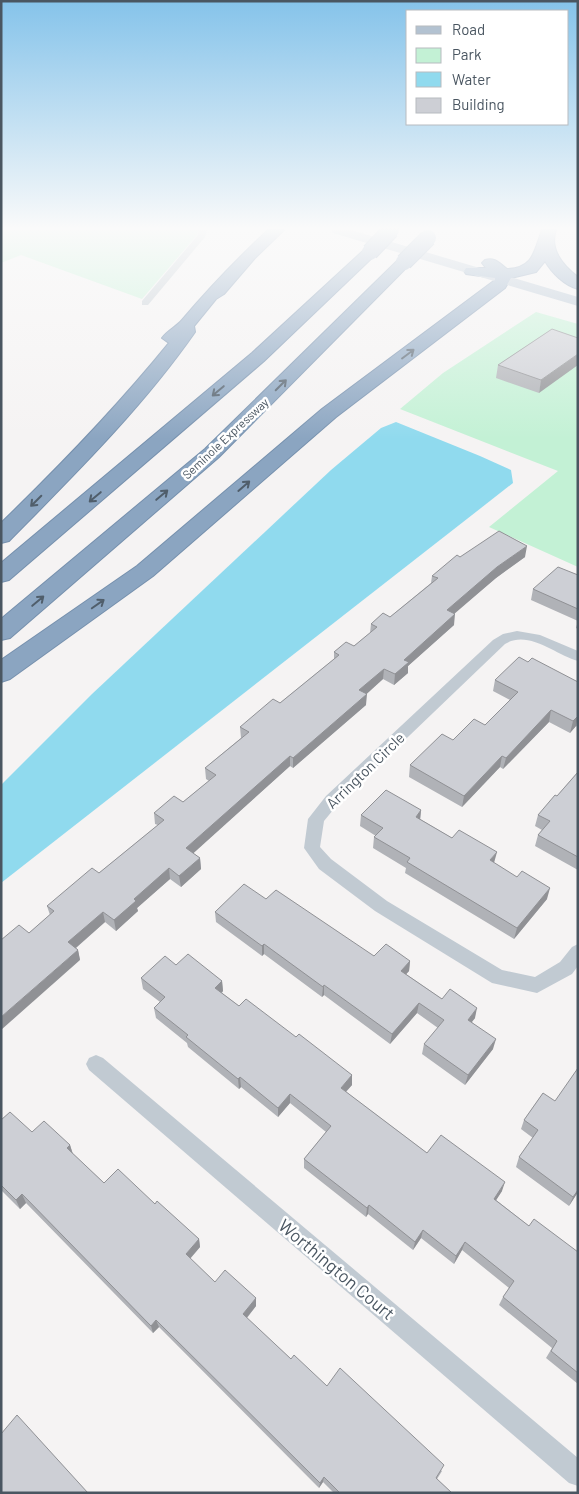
<svg xmlns="http://www.w3.org/2000/svg" width="579" height="1494" viewBox="0 0 579 1494" font-family="Barlow,sans-serif">
  <style>
    .green { fill: #c3f1d5 }
    .water { fill: #90daee }
    .lines { fill: none; stroke-linecap: round; stroke-linejoin: round }
    .motorway-casing { stroke: #7690ad; stroke-width: 2 }
    .minor { fill: #c1cad2; fill-rule: evenodd }
    .primary { fill: #b3c2d1; fill-rule: evenodd }
    .motorway { fill: #8ba5c1; fill-rule: evenodd }
    .motorway-bridge-casing { stroke: #7690ad; stroke-width: 18; stroke-linecap: butt }
    .motorway-bridge { stroke: #8ba5c1; stroke-width: 16 }
    .wall { fill: #b0b2b7 }
    .shaded-wall { fill: #909195 }
    .building { fill: #cdcfd5; stroke: #909195 }
    .oneway { stroke: #505e6b }
    .labels { text-anchor: middle; dominant-baseline: central; stroke-width: 5; stroke-linejoin: round; paint-order: stroke }
    .far-street-label { font-size: 12px; fill: #4a5661; stroke: #fff }
    .street-label { font-size: 15px; fill: #4a5661; stroke: #fff }
    .near-street-label { font-size: 18px; fill: #4a5661; stroke: #fff }
  </style>
  <rect width="100%" height="100%" fill="#f5f3f3"/>
  <!-- green -->
  <g class="green">
    <path d="M1 230H198L197 235 142 299 21 255 1 263Z"/>
    <path d="M536 312 578 324V567L489 527 558 471 400 409 443 373Z"/>
  </g>
  <!-- water -->
  <path class="water" d="M396 422 480 456 511 470 513 483 1 883V785L92 694 331 470 381 428Z"/>
  <g class="lines">
    <defs>
      <g id="motorway">
        <path d="M268 230H284L255 258 224 294 216 299 194 326 195 332C142 408 74 475 9 541L1 543V523C60 466 117 407 169 343L162 338C168 330 176 327 182 320 209 288 238 258 268 230Z"/>
        <path d="M542 230H556C549 249 563 266 578 277V289C564 285 552 273 545 261L536 272 511 278 505 288 336 417 153 576 10 679 1 682V660L137 566 322 409 495 280V278L466 274 464 271 466 268H486L482 263 485 260C495 257 499 263 507 269 534 268 534 251 542 230Z"/>
        <path d="M370 247 375 249 378 252 375 255 264 361 9 580 1 582V563L252 353 365 249Z"/>
        <path d="M404 257 409 259 412 262 409 265 219 457 10 638 1 640V619L205 449 399 259Z"/>
      </g>
    </defs>
    <!-- motorway casing -->
    <use href="#motorway" class="motorway-casing"/>
    <!-- minor -->
    <g class="minor">
      <path d="M199 230H207L205 237 148 305H142V301L198 235Z"/>
      <path d="M517 631 540 635 578 651V661C556 655 528 629 505 644L338 804 324 821 320 847 331 859 387 901 502 970 535 977 560 962 572 947 578 944V966L572 974 537 993 492 983 375 911 319 869 304 848 308 819 326 796 493 640 503 634Z"/>
      <path d="M96 1055 103 1058 578 1458V1486L569 1483 89 1070 86 1064 89 1058Z"/>
    </g>
    <!-- primary -->
    <path class="primary" d="M331 230H351L578 297V306L333 233Z"/>
    <!-- motorway -->
    <use href="#motorway" class="motorway"/>
    <defs>
      <g id="motorway-bridge">
        <path d="M370 252 391 230"/>
        <path d="M404 262 428 238"/>
      </g>
    </defs>
    <!-- motorway-bridge casing -->
    <use href="#motorway-bridge" class="motorway-bridge-casing"/>
    <!-- motorway-bridge -->
    <use href="#motorway-bridge" class="motorway-bridge"/>
  </g>
  <!-- wall -->
  <g class="wall">
    <path d="M552 329 539 393 496 378 498 365Z"/>
    <path d="M460 557H525L496 578 454 613V625L408 666V673L394 685 383 679 366 694V705L293 768 290 766 193 853 200 858 201 869 181 887 170 879 137 908 138 911 116 931 105 922 76 948 78 950 80 960 29 933 50 915 47 906 99 873 158 825 155 824 154 813 183 802 209 781 206 779 205 768 241 738 240 727 280 703 334 659V652L354 646 370 633 371 624 390 617 431 583 432 576Z"/>
    <path d="M578 575V629L576 628 578 621 531 600 533 589Z"/>
    <path d="M528 662 578 682V727L576 726 570 733 549 722 503 769 500 767 462 807 409 777 410 765 453 740 485 725 510 700 493 691 495 680Z"/>
    <path d="M578 772V870L535 846 538 835 542 830 535 826 538 815 557 796Z"/>
    <path d="M421 810 420 819 494 863 547 899 514 939 405 873 406 868 373 848 374 837 376 836 360 826 361 815Z"/>
    <path d="M266 899 374 956 410 961 409 971 406 974 442 999 475 1018 472 1022 493 1049 465 1085 422 1054 424 1044 438 1028 417 1013 390 1044 324 995 322 997 264 954 262 956 216 922 215 912Z"/>
    <path d="M176 965 222 981 223 991 222 993 239 1006 296 1037 352 1075V1085L346 1092 427 1153 502 1191 496 1200 529 1226 578 1252V1384L546 1358 552 1348 499 1305 503 1297 509 1288 462 1250 454 1264 421 1238 413 1250 368 1214 366 1217 304 1168V1159L326 1132 290 1103 278 1117 241 1087 239 1089 188 1047 187 1043 156 1018 154 1008 160 1002 143 989 141 978Z"/>
    <path d="M543 1093 578 1192 569 1206 516 1167 519 1157 533 1138 521 1129 524 1120Z"/>
    <path d="M1 1120 32 1132 70 1145 73 1154 104 1183 155 1204 199 1239 200 1247 190 1259 215 1282 256 1298V1306L247 1318 291 1359 442 1471 437 1479 452 1493H334L323 1482 319 1488 159 1327 153 1333 26 1203 20 1209 1 1190Z"/>
  </g>
  <!-- shaded-wall -->
  <g class="shaded-wall">
    <path d="M578 354V365L539 393 541 380Z"/>
    <path d="M527 546 525 557 496 578 446 621 447 610 497 567Z"/>
    <path d="M455 614 454 625 408 666V673L394 685 395 674 404 660Z"/>
    <path d="M384 669 383 679 359 701V690Z"/>
    <path d="M367 694 366 705 293 768V758Z"/>
    <path d="M551 710 549 722 503 769 506 758Z"/>
    <path d="M578 716 576 726 570 733 573 721Z"/>
    <path d="M290 756V766L187 859 186 848Z"/>
    <path d="M502 756 500 767 462 807 464 796Z"/>
    <path d="M421 810 420 821 416 817Z"/>
    <path d="M497 852 494 863 490 860Z"/>
    <path d="M200 858 201 869 181 887 179 876Z"/>
    <path d="M169 868 170 879 137 908 138 911 116 931 114 920 134 899Z"/>
    <path d="M550 888 547 899 514 939 517 928Z"/>
    <path d="M103 912 105 922 71 952 68 942Z"/>
    <path d="M264 944V954L262 956V946Z"/>
    <path d="M78 950 80 960 1 1030V1017Z"/>
    <path d="M410 961 409 971 400 981 401 971Z"/>
    <path d="M222 981 223 991 216 998 215 988Z"/>
    <path d="M324 985V995L322 997 323 987Z"/>
    <path d="M419 1003 417 1013 390 1044 392 1034Z"/>
    <path d="M477 1008 475 1018 465 1030 468 1020Z"/>
    <path d="M496 1039 493 1049 465 1085 468 1075Z"/>
    <path d="M352 1075V1085L340 1098 341 1088Z"/>
    <path d="M240 1077 241 1087 239 1089 238 1079Z"/>
    <path d="M290 1094V1103L278 1117V1108Z"/>
    <path d="M70 1145 73 1155 67 1148Z"/>
    <path d="M505 1182 502 1191 491 1208 494 1199Z"/>
    <path d="M578 1190V1192L569 1206 573 1197Z"/>
    <path d="M22 1194 26 1203 20 1209 16 1200Z"/>
    <path d="M369 1205 368 1214 366 1217 367 1208Z"/>
    <path d="M423 1230 421 1238 413 1250 415 1242Z"/>
    <path d="M199 1239 200 1247 187 1262 186 1254Z"/>
    <path d="M465 1242 462 1250 454 1264 456 1256Z"/>
    <path d="M256 1298V1306L244 1321 243 1314Z"/>
    <path d="M156 1320 159 1327 153 1333 151 1326Z"/>
    <path d="M324 1477 323 1482 319 1488 320 1483Z"/>
  </g>
  <!-- building -->
  <g class="building">
    <path d="M552 329 578 338V354L541 380 498 365Z"/>
    <path d="M499 531 527 546 497 567 447 610 455 614 404 660 409 662 395 674 384 669 359 690 367 694 293 758 290 756 186 848 200 858 179 876 169 868 134 899 136 901 114 920 103 912 68 942 78 950 1 1017V940L19 925 29 933 54 911 47 906 92 868 99 873 164 820 154 813 174 796 183 802 216 775 205 768 249 732 240 727 273 699 280 703 339 655 334 652 346 642 354 646 377 627 371 624 383 613 390 617 438 578 432 576 457 555 460 557Z"/>
    <path d="M558 567 578 575V609L533 589Z"/>
    <path d="M519 657 528 662 532 658 578 682V716L573 721 551 710 506 758 502 756 464 796 410 765 442 734 453 740 474 719 485 725 518 692 495 680Z"/>
    <path d="M578 772V857L538 835 550 821 538 815 555 795 557 796Z"/>
    <path d="M386 790 421 810 416 817 452 838 459 830 497 852 490 860 517 877 522 871 550 888 517 928 407 862 410 858 374 837 383 828 361 815Z"/>
    <path d="M244 884 266 899 276 890 374 956 386 944 410 961 401 971 442 999 450 989 477 1008 468 1020 496 1039 468 1075 424 1044 444 1020 419 1003 392 1034 324 985 323 987 264 944 262 946 215 912Z"/>
    <path d="M188 954 222 981 215 988 239 1006 246 999 296 1037 299 1034 352 1075 341 1088 427 1153 441 1135 505 1182 494 1199 529 1226 534 1219 578 1252V1373L551 1351 557 1341 503 1297 514 1281 465 1242 456 1256 423 1230 415 1242 369 1205 367 1208 304 1159 331 1126 290 1094 278 1108 240 1077 238 1079 186 1037 188 1035 154 1008 165 997 141 978 165 956 176 965Z"/>
    <path d="M578 1068V1190L573 1197 519 1157 538 1130 524 1120 543 1093 555 1101Z"/>
    <path d="M10 1112 32 1132 44 1121 70 1145 67 1148 104 1183 118 1169 155 1204 157 1201 199 1239 186 1254 215 1282 225 1270 256 1298 243 1314 291 1359 294 1355 327 1386 340 1368 444 1465 436 1478 452 1493H340L324 1477 320 1483 156 1320 151 1326 22 1194 16 1200 1 1185V1120Z"/>
    <path d="M17 1415 88 1493H1V1434Z"/>
  </g>
  <!-- one-way arrows -->
  <defs><path id="oneway-shaft" d="M-6 0H5M1.5-3L5.5 0L1.5 3" fill="none" stroke-width="1.6" stroke-linecap="round" stroke-linejoin="round" transform="scale(1.25)"/></defs>
  <g class="oneway">
    <use href="#oneway-shaft" transform="translate(408 354) rotate(-37)"/>
    <use href="#oneway-shaft" transform="translate(281 385) rotate(-45)"/>
    <use href="#oneway-shaft" transform="translate(218 391) rotate(140)"/>
    <use href="#oneway-shaft" transform="translate(244 486) rotate(-41)"/>
    <use href="#oneway-shaft" transform="translate(162 495) rotate(-40)"/>
    <use href="#oneway-shaft" transform="translate(95 497) rotate(140)"/>
    <use href="#oneway-shaft" transform="translate(36 501) rotate(135)"/>
    <use href="#oneway-shaft" transform="translate(38 601) rotate(-40)"/>
    <use href="#oneway-shaft" transform="translate(98 604) rotate(-35)"/>
  </g>
  <!-- sky -->
  <linearGradient id="sky" x2="0" y2="1"><stop stop-color="#85c3ea"/><stop offset="0.52" stop-color="#fafafa"/><stop offset="1" stop-color="#fafafa" stop-opacity="0"/></linearGradient>
  <rect width="579" height="439" fill="url(#sky)"/>
  <g class="labels">
    <!-- far-street labels -->
    <g class="far-street-label">
      <text transform="translate(225 438) rotate(-43)">Seminole Expressway</text>
    </g>
    <!-- street labels -->
    <g class="street-label">
      <text transform="translate(365 770) rotate(-44)">Arrington Circle</text>
    </g>
    <!-- near-street labels -->
    <g class="near-street-label">
      <text transform="translate(337 1269) rotate(40)">Worthington Court</text>
    </g>
  </g>
  <!-- border -->
  <rect width="579" height="1494" fill="none" stroke="#4a5661" stroke-width="5"/>
  <!-- legend -->
  <rect x="406" y="10" width="162" height="115" fill="#ffffff" stroke="#b7bbc0"/>
  <rect x="416" y="26" width="25" height="8" fill="#b3c2d1" stroke="#b7bbc0"/>
  <text x="452" y="35" font-size="15" fill="#4a5661">Road</text>
  <rect x="416" y="48" width="25" height="15" fill="#c3f1d5" stroke="#b7bbc0"/>
  <text x="452" y="60" font-size="15" fill="#4a5661">Park</text>
  <rect x="416" y="72" width="25" height="15" fill="#90daee" stroke="#b7bbc0"/>
  <text x="452" y="85" font-size="15" fill="#4a5661">Water</text>
  <rect x="416" y="98" width="25" height="15" fill="#cdcfd5" stroke="#b7bbc0"/>
  <text x="452" y="110" font-size="15" fill="#4a5661">Building</text>
</svg>
